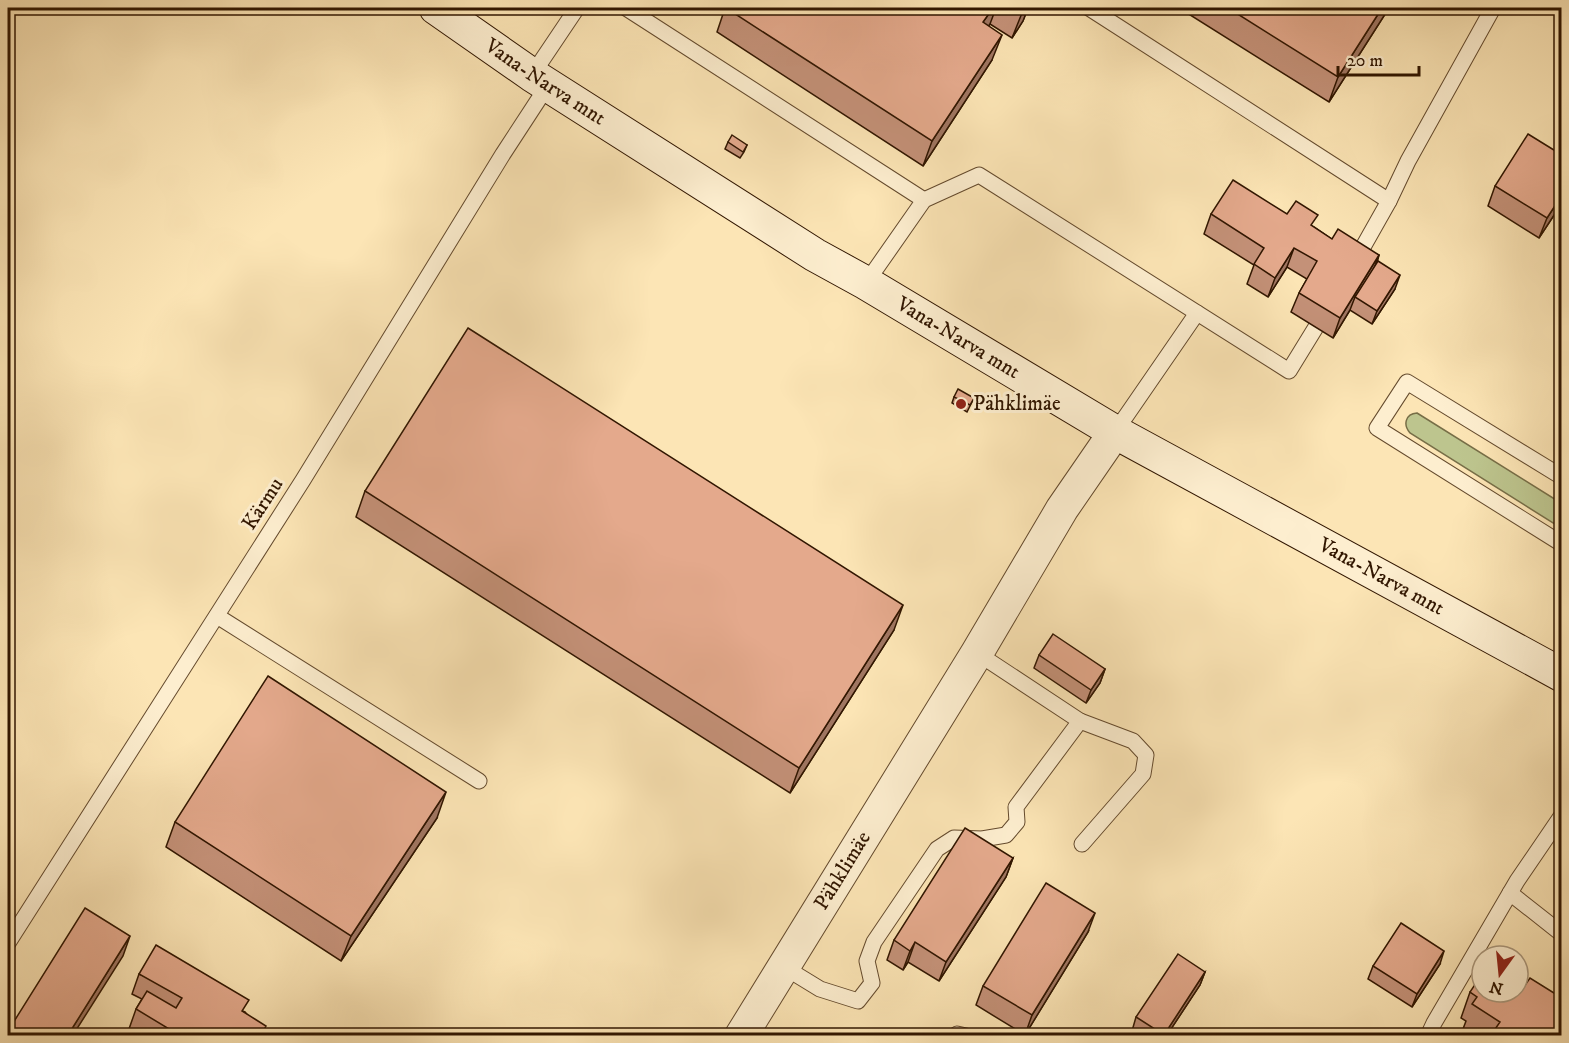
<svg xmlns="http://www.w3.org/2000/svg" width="1569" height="1043" viewBox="0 0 1569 1043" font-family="'IM FELL DW Pica',serif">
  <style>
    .green { fill: #bdc58e; stroke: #776e47; stroke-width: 1.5 }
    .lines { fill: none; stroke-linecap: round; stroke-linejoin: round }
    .service-casing { stroke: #644a2d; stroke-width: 17 }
    .minor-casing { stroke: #644a2d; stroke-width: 34 }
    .secondary-casing { stroke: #311600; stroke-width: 35 }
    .service { stroke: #fdeecf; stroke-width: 15 }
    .minor { stroke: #fdeecf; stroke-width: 32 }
    .secondary { stroke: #fdeecf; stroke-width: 33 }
    .wall { fill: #c49178; stroke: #311600; stroke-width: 1.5 }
    .shaded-wall { fill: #a07662; stroke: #311600; stroke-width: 1.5 }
    .building { fill: #e4a98c; stroke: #311600; stroke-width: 1.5 }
    .poi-dot { fill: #8f2418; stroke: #fdeecf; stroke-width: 2 }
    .labels { text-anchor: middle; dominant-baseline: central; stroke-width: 6; stroke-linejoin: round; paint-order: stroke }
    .street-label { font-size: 21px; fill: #311600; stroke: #fdeecf }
    .poi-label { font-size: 21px; fill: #311600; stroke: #fdeecf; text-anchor: start }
  </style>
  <rect width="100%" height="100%" fill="#fce5b5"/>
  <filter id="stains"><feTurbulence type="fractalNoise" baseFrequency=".00333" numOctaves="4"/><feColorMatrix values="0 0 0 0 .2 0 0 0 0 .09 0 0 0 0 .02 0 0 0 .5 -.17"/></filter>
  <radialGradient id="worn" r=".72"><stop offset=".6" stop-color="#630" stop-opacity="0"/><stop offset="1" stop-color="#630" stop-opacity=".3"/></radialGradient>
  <!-- green -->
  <path class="green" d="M1417 413 1561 503V528L1410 433C1403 425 1405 414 1417 413Z"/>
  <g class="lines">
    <defs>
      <g id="service">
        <path d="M626 8 924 200"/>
        <path d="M1089 8 1389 201"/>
        <path d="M532 75 577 8"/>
        <path d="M1354 263 1389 201 1408 161 1493 8"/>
        <path d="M866 283 924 200 979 175 1289 371 1316 327"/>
        <path d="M1115 432 1197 313"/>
        <path d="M1562 477 1407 382 1377 428 1562 544"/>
        <path d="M217 616 479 781"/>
        <path d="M1080 721 1133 741 1146 755 1143 774 1082 844"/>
        <path d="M1510 893 1562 934"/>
        <path d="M8 943 303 480 503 154 548 85"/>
        <path d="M784 967 820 989 858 1001 872 983 867 961 874 942 937 849 954 838 982 839 1006 835 1017 822 1016 807 1080 721 977 653"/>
        <path d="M955 1036 957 1034 966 1036"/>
        <path d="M1428 1036 1434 1023 1517 881 1562 815"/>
      </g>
      <g id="minor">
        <path id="s1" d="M741 1036 977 653 1062 509 1115 432"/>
      </g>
      <g id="secondary">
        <path id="s2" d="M436 8 532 75 815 255 866 283 1115 432 1562 675"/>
      </g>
    </defs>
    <!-- service casing -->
    <use href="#service" class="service-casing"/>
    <!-- minor casing -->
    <use href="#minor" class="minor-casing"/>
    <!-- secondary casing -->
    <use href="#secondary" class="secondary-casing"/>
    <!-- service -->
    <use href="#service" class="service"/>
    <!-- minor -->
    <use href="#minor" class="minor"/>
    <!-- secondary -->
    <use href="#secondary" class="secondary"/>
  </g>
  <!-- wall -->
  <g class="wall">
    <path d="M719 8H1028L1023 21 1012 38 990 24 988 26 992 60 923 166 717 32 724 11Z"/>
    <path d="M1179 8H1389L1329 102Z"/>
    <path d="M728 142 747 145 744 152 740 158 725 149Z"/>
    <path d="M1562 155V203L1539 238 1488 206 1495 186Z"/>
    <path d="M1211 214H1287L1314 227 1332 239 1379 255 1377 263 1395 289 1372 324 1350 310 1333 338 1291 312 1299 293 1307 279 1287 267 1268 297 1247 284 1254 265 1204 234Z"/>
    <path d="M954 397 974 398 967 412 952 403Z"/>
    <path d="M365 491 894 630 790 793 356 517Z"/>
    <path d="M1039 655 1105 669 1100 683 1086 703 1034 668Z"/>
    <path d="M437 818 341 961 166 847 175 822Z"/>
    <path d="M1013 858 1006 877 939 981 908 962 903 970 887 960 894 940Z"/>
    <path d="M1088 932 1025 1035 976 1005 983 986Z"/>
    <path d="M1440 964 1412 1007 1368 979 1373 966Z"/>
    <path d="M1205 972 1200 985 1167 1035H1139L1132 1031 1136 1017Z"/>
    <path d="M139 974 245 1012 263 1035H140L129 1029 136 1009 142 999 132 994Z"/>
    <path d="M1470 992 1562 1035H1473L1463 1029 1466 1021 1461 1018Z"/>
  </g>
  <!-- shaded-wall -->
  <g class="shaded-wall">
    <path d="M993 8H996L990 24 974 48 983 22Z"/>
    <path d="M1025 8H1028L1023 21 1012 38 1022 13Z"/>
    <path d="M1382 8H1389L1329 102 1338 77Z"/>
    <path d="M1002 35 992 60 923 166 932 141Z"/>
    <path d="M1562 195V203L1539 238 1547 218Z"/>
    <path d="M1294 248 1287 267 1268 297 1275 278Z"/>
    <path d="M1379 255 1372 274 1355 297 1350 310 1333 338 1340 318Z"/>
    <path d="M1400 275 1395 289 1372 324 1377 311Z"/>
    <path d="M903 605 894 630 790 793 799 768Z"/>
    <path d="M1105 669 1100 683 1086 703 1091 690Z"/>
    <path d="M446 792 437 818 341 961 351 936Z"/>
    <path d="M1013 858 1006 877 939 981 946 962Z"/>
    <path d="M1095 913 1088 932 1025 1035 1032 1015Z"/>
    <path d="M130 936 123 956 73 1035H68Z"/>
    <path d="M915 942 908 962 903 970 910 951Z"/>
    <path d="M1444 951 1440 964 1412 1007 1417 994Z"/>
    <path d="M1205 972 1200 985 1167 1035H1164Z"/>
  </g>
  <!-- building -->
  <g class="building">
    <path d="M726 8H993L983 22 1002 35 932 141Z"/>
    <path d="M1013 8H1025L1022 13Z"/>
    <path d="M1228 8H1382L1338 77Z"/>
    <path d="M1528 134 1562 155V195L1547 218 1495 186Z"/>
    <path d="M732 135 747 145 743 152 728 142Z"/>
    <path d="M1233 180 1287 214 1296 201 1318 215 1311 225 1332 239 1338 229 1379 255 1340 318 1299 293 1317 261 1294 248 1275 278 1254 264 1264 248 1211 214Z"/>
    <path d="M1378 261 1400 275 1377 311 1355 297Z"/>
    <path d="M468 328 903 605 799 768 365 491Z"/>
    <path d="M958 389 974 398 970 405 954 397Z"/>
    <path d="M1053 634 1105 669 1091 690 1039 655Z"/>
    <path d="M268 676 446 792 351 936 175 822Z"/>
    <path d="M965 828 1013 858 946 962 915 942 910 951 894 940Z"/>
    <path d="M1046 883 1095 913 1032 1015 983 986Z"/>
    <path d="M85 908 130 936 68 1035H8V1031Z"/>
    <path d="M1401 923 1444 951 1417 994 1373 966Z"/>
    <path d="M156 945 249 1000 242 1011 266 1026 261 1035H179L136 1009 147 991 176 1008 182 998 139 974Z"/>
    <path d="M1178 954 1205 972 1164 1035 1136 1017Z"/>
    <path d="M1482 974V992H1518V985L1523 988 1530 978 1562 998V1035H1491L1500 1022 1472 1004 1477 997 1470 992Z"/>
  </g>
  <!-- markers -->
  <circle class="poi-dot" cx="961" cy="404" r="6"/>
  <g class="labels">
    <!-- street labels -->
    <g class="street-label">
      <text stroke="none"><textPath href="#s2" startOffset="132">Vana-Narva mnt</textPath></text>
      <text stroke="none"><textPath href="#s2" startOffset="618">Vana-Narva mnt</textPath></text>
      <text transform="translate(263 504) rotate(-57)">Kärmu</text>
      <text stroke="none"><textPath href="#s2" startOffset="1104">Vana-Narva mnt</textPath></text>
      <text stroke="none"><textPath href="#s1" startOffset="194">Pähklimäe</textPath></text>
    </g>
    <!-- poi labels -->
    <g class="poi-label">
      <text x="973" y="404">Pähklimäe</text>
    </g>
  </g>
  <!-- margin -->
  <rect width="1569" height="1043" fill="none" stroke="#fce5b5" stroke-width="30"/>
  <rect x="9" y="9" width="1551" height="1025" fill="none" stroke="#311600" stroke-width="3"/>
  <rect x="15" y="15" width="1539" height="1013" fill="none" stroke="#311600" stroke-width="1.5"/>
  <!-- north arrow -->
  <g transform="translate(1500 974) rotate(195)"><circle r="28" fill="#fdeecf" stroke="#ab987c" stroke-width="1.5"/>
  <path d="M0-4.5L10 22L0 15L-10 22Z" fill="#8f2418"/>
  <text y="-9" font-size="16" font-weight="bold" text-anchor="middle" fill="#311600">N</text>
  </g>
  <!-- scale -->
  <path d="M1338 66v9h81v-9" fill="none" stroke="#311600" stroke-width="3"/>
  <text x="1347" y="66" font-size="18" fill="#311600" stroke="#fdeecf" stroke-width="4.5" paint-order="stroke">20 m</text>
  <rect width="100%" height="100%" filter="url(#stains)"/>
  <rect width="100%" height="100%" fill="url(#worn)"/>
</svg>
